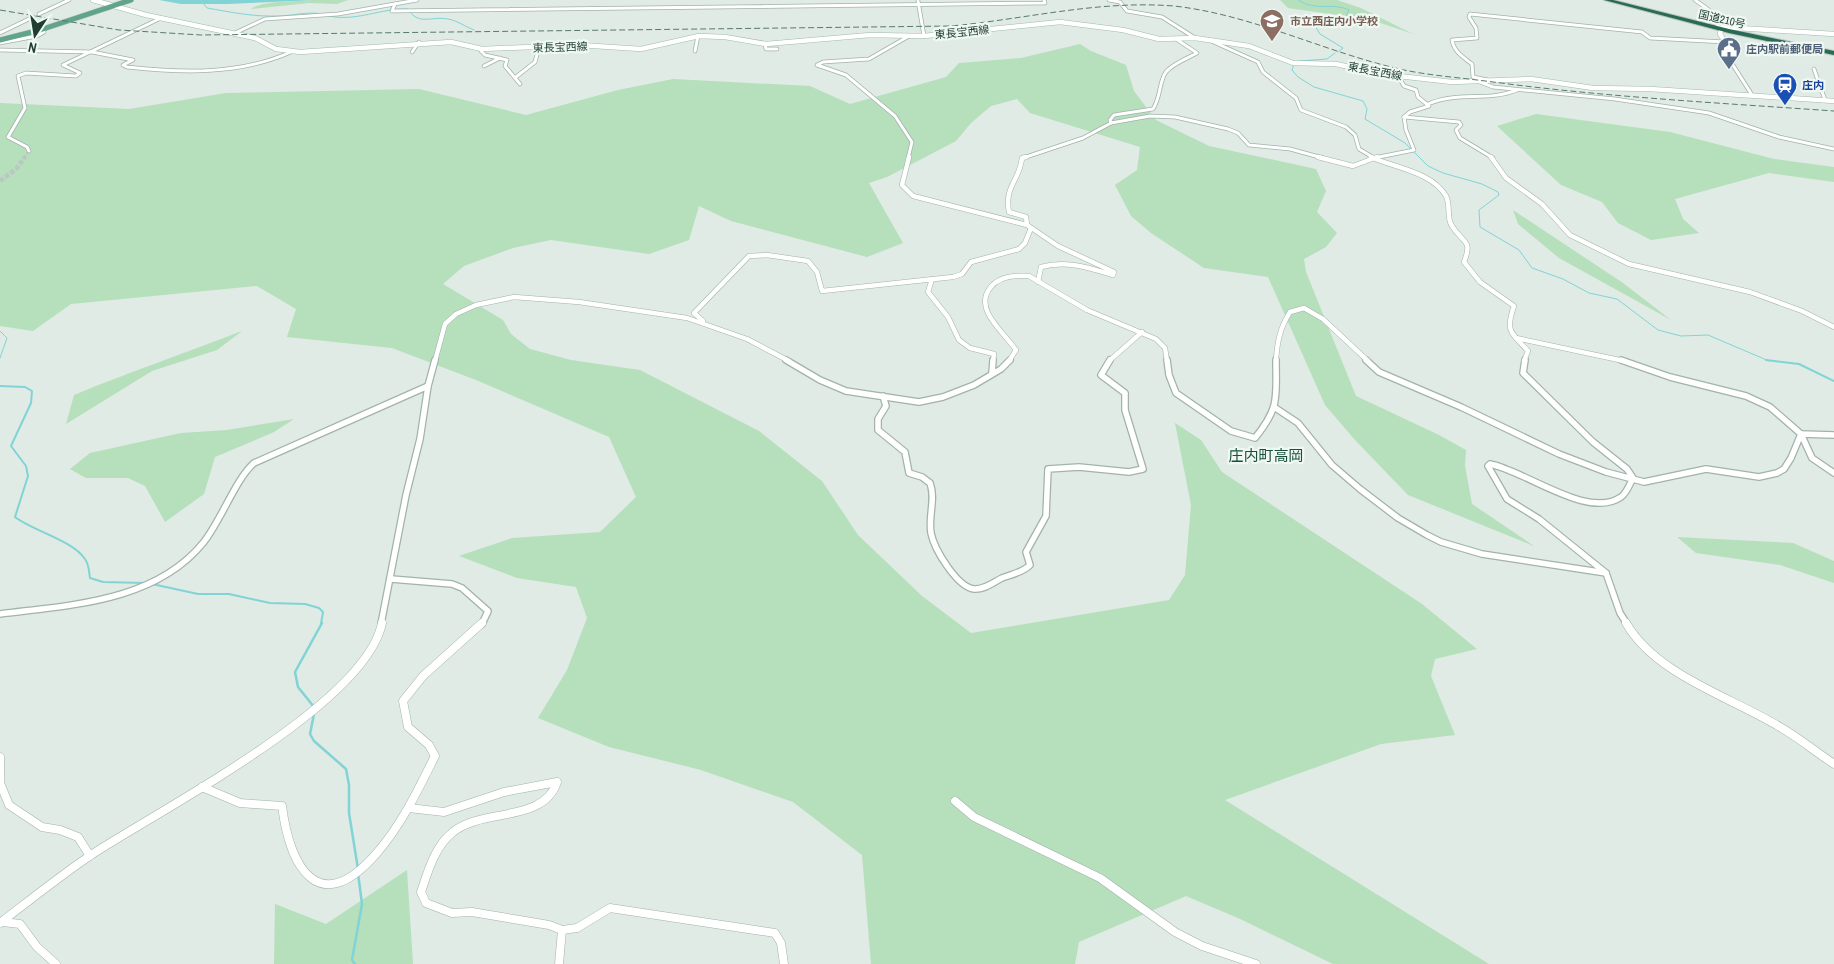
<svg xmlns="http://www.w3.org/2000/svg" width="1834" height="964" viewBox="0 0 1834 964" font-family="'Archivo Narrow','Noto Sans JP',sans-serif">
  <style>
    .green { fill: #b6dfbc }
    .water { fill: #82d3d6 }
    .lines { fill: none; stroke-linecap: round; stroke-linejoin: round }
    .stream-far2 { stroke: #82d3d6; stroke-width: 1 }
    .stream-far1 { stroke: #82d3d6; stroke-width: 2 }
    .stream { stroke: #82d3d6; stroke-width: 2.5 }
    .street-tunnel-far1 { stroke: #b9c8c0; stroke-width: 3; stroke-dasharray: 3 2; stroke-linecap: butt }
    .street-tunnel { stroke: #b9c8c0; stroke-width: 4.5; stroke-dasharray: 4.5 2; stroke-linecap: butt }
    .street-far3-casing { stroke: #a2b3ab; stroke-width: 4.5 }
    .street-far2-casing { stroke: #a2b3ab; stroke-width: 5.5 }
    .street-far1-casing { stroke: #a2b3ab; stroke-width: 8 }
    .street-casing { stroke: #a2b3ab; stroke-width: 9 }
    .secondary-casing { stroke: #9fbbae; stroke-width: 5.5 }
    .primary-casing { stroke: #bcc5c1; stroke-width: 6 }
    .highway-casing { stroke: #bcc5c1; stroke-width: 2 }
    .street-far3 { stroke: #fff; stroke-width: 3 }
    .street-far2 { stroke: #fff; stroke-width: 4.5 }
    .street-far1 { stroke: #fff; stroke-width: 5.5 }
    .street { stroke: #fff; stroke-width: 8 }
    .secondary { stroke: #fff; stroke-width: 4.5 }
    .primary { stroke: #60a58a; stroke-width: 5 }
    .highway { fill: #286b55; fill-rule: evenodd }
    .rail { stroke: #59796c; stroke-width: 1; stroke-dasharray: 6 3; stroke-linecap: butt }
    .labels { text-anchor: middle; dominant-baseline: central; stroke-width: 4.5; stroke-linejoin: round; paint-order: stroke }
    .far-street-label { font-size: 11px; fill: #1f3d31; stroke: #eff8f3 }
    .far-education-label { font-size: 11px; font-weight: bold; fill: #785e54; stroke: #eff8f3; text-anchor: start }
    .far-service-label { font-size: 11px; font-weight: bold; fill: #4e5e75; stroke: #eff8f3; text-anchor: start }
    .far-transit-label { font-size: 11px; font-weight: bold; fill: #164399; stroke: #eff8f3; text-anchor: start }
    .quarter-label { font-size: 15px; fill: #19503c; stroke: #eff8f3 }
  </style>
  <rect width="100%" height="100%" fill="#dfebe4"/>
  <!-- green -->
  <g class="green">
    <path d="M315 0H348L337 4 309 3 251 9C262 0 300 2 315 0Z"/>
    <path d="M1280 0H1337L1361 8 1413 34 1372 20 1288 8Z"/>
    <path d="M1080 44 1091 51 1126 65 1134 91 1156 120 1209 146 1316 169 1326 191 1317 212 1337 233 1326 247 1304 259 1306 272 1356 396 1439 435 1466 450 1465 466 1472 504 1534 546 1408 495 1355 440 1325 405 1268 277 1204 268 1151 233 1131 216 1115 185 1137 170 1140 147 1030 113 1017 99 991 106 971 123 956 141 887 177 869 183 903 243 867 257 731 221 699 206 689 240 649 254 551 240 513 248 464 266 443 284 503 320 511 334 530 349 571 360 640 370 759 431 822 481 858 535 922 596 971 633 1169 600 1185 575 1191 505 1175 423 1201 440 1222 472 1422 604 1477 649 1435 659 1431 676 1455 735 1381 744 1225 800 1489 964H1333L1238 918 1186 896 1079 942 1075 964H871L862 855 793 802 701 770 609 747 538 718 567 670 587 618 576 587 517 578 459 556 512 538 600 532 636 497 609 437 476 380 392 348 287 337 296 309 257 286 71 304 33 331 0 326V103L129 109 226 93 419 89 526 115 618 90 673 79 810 86 850 104 946 77 959 63 1021 58Z"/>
    <path d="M1536 114 1670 132 1774 159 1834 167V182L1769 173 1675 199 1683 219 1699 233 1651 240 1618 223 1602 202 1561 185 1497 126Z"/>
    <path d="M1513 210 1623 283 1671 320 1559 258 1518 224Z"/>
    <path d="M242 331 217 350 152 371 66 424 74 395C129 372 186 353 242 331Z"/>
    <path d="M294 419 274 432 215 457 204 494 165 522 145 486 128 478H86L70 469 90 453 181 433 227 430Z"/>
    <path d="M1677 537 1793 543 1834 561V583L1780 565 1696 553Z"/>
    <path d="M407 870 413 964H274L275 904 326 924Z"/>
  </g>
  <!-- water -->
  <path class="water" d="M159 0H317L227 4H181Z"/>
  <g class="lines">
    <!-- stream-far2 -->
    <g class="stream-far2">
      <path d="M1298 0C1317 12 1331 2 1349 10L1345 19 1315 26 1320 34 1343 48 1338 52"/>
      <path d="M203 3 207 8C230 12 254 17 278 16 293 16 307 11 322 14"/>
      <path d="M329 16C356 22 381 8 408 9 418 26 431 16 448 19 456 20 466 27 474 30"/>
      <path d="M1301 61 1327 59 1335 53"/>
      <path d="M1294 64 1292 70 1298 77 1314 87 1363 101 1367 109 1365 119 1405 143 1428 166 1443 173 1482 184 1498 192 1499 195 1479 210 1480 227 1519 250 1532 268 1563 279 1589 293 1617 299 1658 330 1681 336 1708 335 1769 361"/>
      <path d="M0 331 7 338 0 358"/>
    </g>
    <!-- stream-far1 -->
    <g class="stream-far1">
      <path d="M1766 360 1799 364 1834 381"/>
      <path d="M0 386 25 387 32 391 31 403 11 446 26 466 28 476 15 517C33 531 72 540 85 559 89 564 89 572 90 578L103 582 145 583"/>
      <path d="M152 584 198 594H229L270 603 305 604 319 608 323 612 321 624"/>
    </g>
    <!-- stream -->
    <g class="stream">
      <path d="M314 707 298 687 295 672 322 623"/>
      <path d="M314 714 310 734 314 741 346 769 349 785V813L358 869"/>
      <path d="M355 964 352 960 362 904 358 873"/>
    </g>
    <!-- street-tunnel-far1 -->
    <path class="street-tunnel-far1" d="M24 158 29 151"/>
    <!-- street-tunnel -->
    <path class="street-tunnel" d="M0 181 16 169 25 157"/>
    <defs>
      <g id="street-far3">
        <path d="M1109 0 1120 2 1127 11 1162 17 1195 38"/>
        <path d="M1695 0 1709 10 1720 29"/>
        <path d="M918 1 924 36"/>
        <path d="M395 4 392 11 1045 3 1044 0"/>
        <path d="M39 14 69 0"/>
        <path d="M0 33 33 17"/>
        <path d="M235 33 265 19 338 14 417 0"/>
        <path d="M1209 40 1258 62 1263 72 1296 98 1301 110 1346 127 1355 135 1359 149 1374 158"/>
        <path d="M0 43 37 36 44 32 40 30"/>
        <path d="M765 44 766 49H777"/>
        <path d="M482 49 481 51 485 55 507 60 505 66 520 84"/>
        <path d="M0 50 92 52 133 60 123 65 127 67C183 73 239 75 291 52"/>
        <path d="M695 51 698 36"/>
        <path d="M1731 51V62L1752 95"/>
        <path d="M412 52 419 42"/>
        <path d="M484 66 500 58"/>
        <path d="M1814 69 1825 100"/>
        <path d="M1398 76 1404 86 1416 90 1418 97 1429 106 1410 112 1404 117"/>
        <path d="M516 77 535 62 539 47"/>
        <path d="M1488 80 1473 77 1472 64C1463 57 1454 52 1452 40L1477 38 1476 28 1469 17 1470 14 1642 32 1650 38 1725 42"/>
        <path d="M1480 82 1493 87 1615 99 1709 113 1779 137 1834 149"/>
        <path d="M1428 104C1457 91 1488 102 1517 90"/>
        <path d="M1404 117 1459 122 1461 125 1456 130 1460 138 1493 158"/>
        <path d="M1111 123 1110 120 1114 115 1153 109C1161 97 1159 81 1166 72 1172 64 1188 58 1197 53L1176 39"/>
        <path d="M29 151 27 147 8 137 25 108 18 76 26 73 76 76 80 73 63 65 161 18"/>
        <path d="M908 158 912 142 895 116 846 75 817 65 823 62 869 59 909 36"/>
        <path d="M1023 158 1083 138 1111 123 1150 116 1175 117 1228 129 1238 133 1249 145 1290 149 1323 158"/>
        <path d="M1374 158 1414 150 1406 130 1404 117"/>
      </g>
      <g id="street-far2">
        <path d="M909 157 902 185 913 196 1027 225 1058 246 1114 272 1113 275C1089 268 1066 260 1041 267L1038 282"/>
        <path d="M1026 157 1022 158C1020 180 1004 186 1009 212L1026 217 1027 225"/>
        <path d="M1318 157 1353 166 1377 157"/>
        <path d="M1371 157C1395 168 1432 172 1446 196 1451 206 1446 217 1452 226 1463 244 1473 239 1464 262L1480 282 1514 306C1505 332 1511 332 1528 351L1524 361"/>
        <path d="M1491 157 1506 178 1542 204 1570 235 1629 264 1750 292 1802 311 1834 327"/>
        <path d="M932 279 928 292 948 317 959 340 970 348 994 354 993 361"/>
        <path d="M703 321 694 313 749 256 767 255 808 261 817 272 822 291 953 277 962 274 971 262 1019 249 1025 243 1031 228"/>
        <path d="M1516 338 1624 361"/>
        <path d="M435 361 445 324 456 314 476 305 514 297 579 302 687 318 747 339 789 361"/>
        <path d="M1009 361 1016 350C1005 333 973 310 990 288 999 276 1015 275 1029 276L1087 310 1156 339 1165 348 1167 361"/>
        <path d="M1109 361 1142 332"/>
        <path d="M1276 361C1277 342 1280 328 1290 312L1304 308 1323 319 1368 361"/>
      </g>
      <g id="street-far1">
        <path d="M786 360 820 380 846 391 919 402 943 397 974 385 1001 369 1010 360"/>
        <path d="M1167 360 1169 375 1176 393 1231 431 1255 438C1280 407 1276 398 1276 360"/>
        <path d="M1366 360 1379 372 1461 407 1559 454 1606 472 1644 482 1706 469 1759 477 1777 473 1784 469 1791 458 1801 434 1834 435"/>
        <path d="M1525 360 1523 373 1593 442 1627 469 1633 478C1630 484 1626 494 1621 497 1588 520 1526 471 1490 464L1488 466 1507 499 1539 519 1606 573 1620 613 1627 624"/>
        <path d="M1621 360 1670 377 1746 396 1770 407 1801 434 1812 458 1834 473"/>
        <path d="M992 373 993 360"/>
        <path d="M883 396 886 406 878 419V430L905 452 909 473 922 477 930 483C936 499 928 516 931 533 934 549 957 587 974 589 984 590 994 582 1002 578 1012 574 1022 573 1030 565L1026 552 1046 516 1048 469 1079 467 1129 472 1143 469 1125 410V393L1101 375 1110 360"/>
        <path d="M1274 407 1298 423 1332 465 1360 489 1398 518 1427 535 1441 542 1482 554 1606 573"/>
        <path d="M391 579 452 584 462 588 488 611 482 624"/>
        <path d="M0 614C70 605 155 602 203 543 221 521 235 480 254 463L428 386"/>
        <path d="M381 624 406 495 420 439 428 386 435 360"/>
      </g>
      <g id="street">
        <path d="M1626 623C1656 675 1731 697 1780 727 1799 738 1816 752 1834 764"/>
        <path d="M0 757V783L9 805 42 827 60 830 78 837 90 856"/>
        <path d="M202 787 240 803 282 806C290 868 319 919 376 854 401 826 418 790 435 756L429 745 408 727 403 701 423 676 482 623"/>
        <path d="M955 801 974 817 1100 878 1175 932 1202 946 1256 964"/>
        <path d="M409 808 444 812 504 792 557 782C544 823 482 808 453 832 435 846 428 871 421 892L426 903 452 913 472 912 549 925 562 930 577 928 610 908 775 933 781 943 784 964"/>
        <path d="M3 922 20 924 37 947 56 964"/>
        <path d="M0 923C30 900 60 876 91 855 161 809 366 704 382 623"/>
        <path d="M559 964 562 930"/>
      </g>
      <g id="secondary">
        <path d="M93 0 146 15 255 38 276 49 300 52 451 42 482 49 579 45 641 49 699 36 725 37 766 44 870 35 924 36 1060 22 1123 30 1159 39 1195 38 1249 46 1293 63 1336 64 1381 74 1452 82 1531 79 1593 88 1650 89 1834 101"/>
        <path d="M1731 51 1720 34 1722 27 1834 34"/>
      </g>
      <path id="primary" d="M0 40 40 30 131 0"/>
      <path id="highway" d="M1604 0H1613L1729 29 1834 51V55L1729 33Z"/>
    </defs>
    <!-- street-far3 casing -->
    <use href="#street-far3" class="street-far3-casing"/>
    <!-- street-far2 casing -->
    <use href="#street-far2" class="street-far2-casing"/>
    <!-- street-far1 casing -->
    <use href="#street-far1" class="street-far1-casing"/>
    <!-- street casing -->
    <use href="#street" class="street-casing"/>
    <!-- secondary casing -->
    <use href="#secondary" class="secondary-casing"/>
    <!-- primary casing -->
    <use href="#primary" class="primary-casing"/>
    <!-- highway casing -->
    <use href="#highway" class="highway-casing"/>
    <!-- street-far3 -->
    <use href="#street-far3" class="street-far3"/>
    <!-- street-far2 -->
    <use href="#street-far2" class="street-far2"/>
    <!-- street-far1 -->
    <use href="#street-far1" class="street-far1"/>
    <!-- street -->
    <use href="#street" class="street"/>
    <!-- secondary -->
    <use href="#secondary" class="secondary"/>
    <!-- primary -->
    <use href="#primary" class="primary"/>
    <!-- highway -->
    <use href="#highway" class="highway"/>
    <!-- rail -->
    <path class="rail" d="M0 10 119 30 201 35 951 26C1027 19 1098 0 1174 6 1254 15 1326 53 1404 70 1433 76 1464 78 1493 82 1606 97 1720 103 1834 111"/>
  </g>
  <!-- icons -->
  <defs>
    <symbol id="school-pin" viewBox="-11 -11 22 30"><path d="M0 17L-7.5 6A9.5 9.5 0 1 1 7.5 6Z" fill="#8d6e63" stroke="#eff8f3"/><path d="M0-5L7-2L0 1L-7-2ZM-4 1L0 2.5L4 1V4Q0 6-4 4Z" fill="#fff"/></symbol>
    <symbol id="civic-pin" viewBox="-11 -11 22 30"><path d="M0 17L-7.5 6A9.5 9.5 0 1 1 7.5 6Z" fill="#5c6f8a" stroke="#eff8f3"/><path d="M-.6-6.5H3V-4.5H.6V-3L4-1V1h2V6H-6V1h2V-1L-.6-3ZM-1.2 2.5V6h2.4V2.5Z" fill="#fff"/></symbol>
    <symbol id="station-pin" viewBox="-11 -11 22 30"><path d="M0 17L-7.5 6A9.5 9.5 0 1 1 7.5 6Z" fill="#1a4fb4" stroke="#eff8f3"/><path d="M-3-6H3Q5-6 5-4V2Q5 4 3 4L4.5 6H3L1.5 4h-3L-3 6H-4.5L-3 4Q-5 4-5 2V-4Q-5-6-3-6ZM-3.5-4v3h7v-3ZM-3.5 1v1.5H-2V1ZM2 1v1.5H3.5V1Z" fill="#fff"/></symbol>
  </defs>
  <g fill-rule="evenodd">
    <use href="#school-pin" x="1258" y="7" width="28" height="38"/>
    <use href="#civic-pin" x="1715" y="35" width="28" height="38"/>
    <use href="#station-pin" x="1771" y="71" width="28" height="38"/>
  </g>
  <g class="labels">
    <!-- far-street labels -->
    <g class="far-street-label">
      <text transform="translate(1722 19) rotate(13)">国道210号</text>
      <text transform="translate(962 32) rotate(-6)">東長宝西線</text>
      <text transform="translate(560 47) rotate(-2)">東長宝西線</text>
      <text transform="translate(1375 71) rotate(11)">東長宝西線</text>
    </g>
    <!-- far-education labels -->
    <g class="far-education-label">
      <text x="1290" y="21">市立西庄内小学校</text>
    </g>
    <!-- far-service labels -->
    <g class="far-service-label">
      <text x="1746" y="49">庄内駅前郵便局</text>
    </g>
    <!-- far-transit labels -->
    <g class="far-transit-label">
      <text x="1802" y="85">庄内</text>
    </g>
    <!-- quarter labels -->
    <g class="quarter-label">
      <text x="1266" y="455">庄内町高岡</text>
    </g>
  </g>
  <!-- north arrow -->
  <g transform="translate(35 35) rotate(192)" stroke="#eff8f3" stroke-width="4" paint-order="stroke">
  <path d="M0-4L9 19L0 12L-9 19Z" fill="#1f3d31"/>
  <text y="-8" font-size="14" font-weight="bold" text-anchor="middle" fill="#1f3d31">N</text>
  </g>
</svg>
